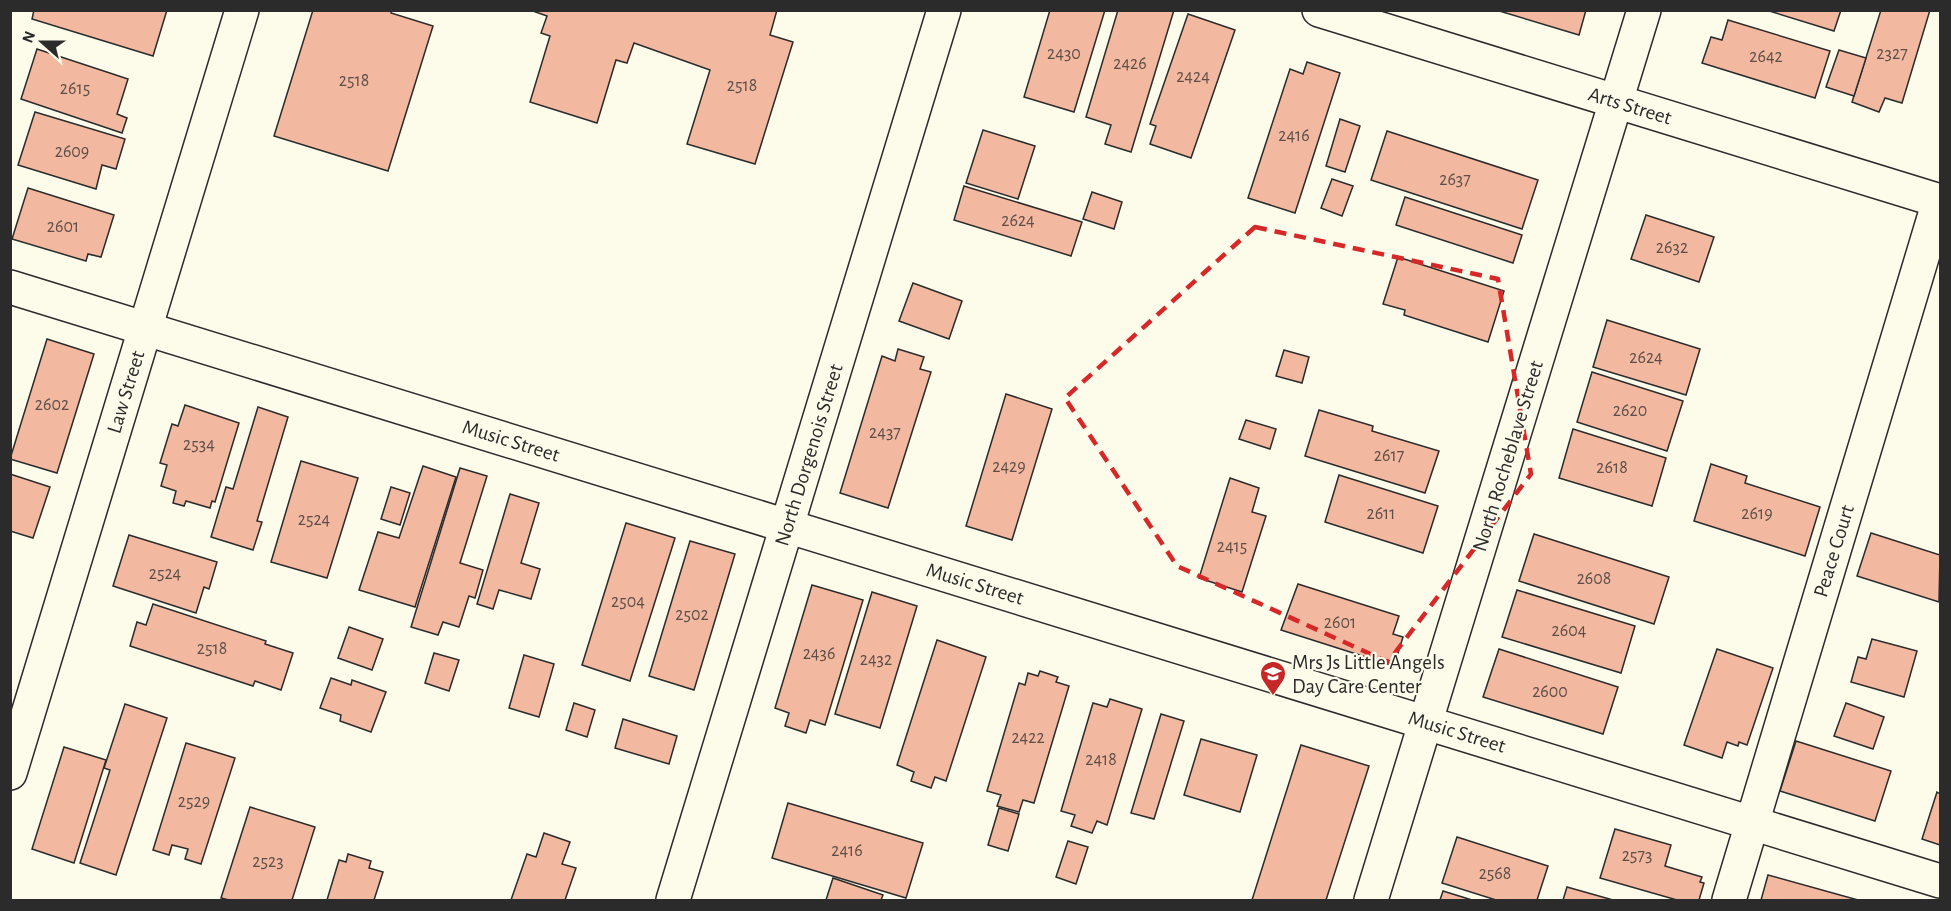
<svg xmlns="http://www.w3.org/2000/svg" width="1951" height="911" viewBox="0 0 1951 911" font-family="'Alegreya Sans',sans-serif">
  <style>
    .building { fill: #f2b8a0; stroke: #2b2b2b; stroke-width: 1.5 }
    .lines { fill: none; stroke-linecap: round; stroke-linejoin: round }
    .minor-casing { stroke: #2b2b2b; stroke-width: 36 }
    .minor { stroke: #fdfbea; stroke-width: 33 }
    .marked { fill: none; stroke: #d62828; stroke-width: 4.5; stroke-dasharray: 12 8; stroke-linejoin: round }
    .labels { text-anchor: middle; dominant-baseline: central; stroke-width: 4.5; stroke-linejoin: round; paint-order: stroke }
    .number-label { font-size: 18px; fill: #5d4e48 }
    .street-label { font-size: 21px; fill: #2b2b2b; stroke: #fdfbea }
    .poi-label { font-size: 21px; fill: #2b2b2b; stroke: #fdfbea; text-anchor: start }
  </style>
  <rect width="100%" height="100%" fill="#fdfbea"/>
  <!-- building -->
  <g class="building">
    <path d="M34 10H167L153 56 32 19Z"/>
    <path d="M313 10H391V13L433 26 388 171 274 136Z"/>
    <path d="M530 10H777L770 35 793 42 755 164 687 144 710 70 634 43 627 63 616 60 597 123 530 102 550 36 541 33 547 16Z"/>
    <path d="M1050 10H1105L1074 112 1024 97Z"/>
    <path d="M1118 10H1174L1131 152 1105 144 1111 125 1086 117Z"/>
    <path d="M1496 10H1586L1579 35Z"/>
    <path d="M1766 10H1841L1834 31Z"/>
    <path d="M1881 10H1930L1902 103 1885 98 1879 112 1852 102Z"/>
    <path d="M1188 14 1235 30 1191 158 1150 144 1156 126 1150 124Z"/>
    <path d="M1728 20 1830 51 1815 98 1702 63 1711 37 1722 40Z"/>
    <path d="M37 49 128 79 117 114 127 118 122 133 21 99Z"/>
    <path d="M1839 50 1866 58 1854 96 1826 87Z"/>
    <path d="M1307 62 1340 73 1295 213 1248 198 1290 69 1303 74Z"/>
    <path d="M35 112 125 139 116 169 102 165 96 189 18 165Z"/>
    <path d="M1340 119 1360 126 1345 172 1326 166Z"/>
    <path d="M983 130 1035 146 1018 199 966 183Z"/>
    <path d="M1387 131 1538 180 1522 229 1371 180Z"/>
    <path d="M1332 179 1353 186 1342 216 1321 208Z"/>
    <path d="M964 186 1082 222 1071 256 954 220Z"/>
    <path d="M28 188 114 215 101 257 88 254 86 261 12 239Z"/>
    <path d="M1092 192 1122 202 1114 229 1083 219Z"/>
    <path d="M1405 197 1522 235 1513 263 1396 225Z"/>
    <path d="M1646 215 1714 237 1699 282 1631 259Z"/>
    <path d="M1398 257 1504 291 1488 342 1404 315 1405 310 1383 304Z"/>
    <path d="M913 283 962 301 949 339 899 321Z"/>
    <path d="M1607 320 1700 349 1686 395 1593 367Z"/>
    <path d="M47 339 94 354 57 473 10 459Z"/>
    <path d="M898 349 924 357 920 369 931 372 888 508 840 493 882 356 895 361Z"/>
    <path d="M1284 350 1309 357 1302 383 1276 376Z"/>
    <path d="M1592 372 1683 401 1667 451 1577 422Z"/>
    <path d="M1006 394 1052 409 1012 540 966 526Z"/>
    <path d="M185 405 239 423 215 502 212 501 210 508 186 501 184 506 173 503 176 491 161 486 167 465 160 463 172 424 178 426Z"/>
    <path d="M258 407 288 417 257 521 262 522 253 550 211 537 226 487 233 489Z"/>
    <path d="M1319 410 1373 426 1372 431 1439 451 1425 493 1305 456Z"/>
    <path d="M1246 420 1276 429 1270 449 1239 439Z"/>
    <path d="M1573 429 1666 458 1652 506 1559 478Z"/>
    <path d="M301 461 358 478 327 578 271 562Z"/>
    <path d="M1711 464 1747 476 1745 483 1820 507 1805 556 1694 521Z"/>
    <path d="M423 466 456 477 415 607 359 590 378 532 399 538Z"/>
    <path d="M460 468 487 476 460 563 483 570 475 598 469 596 459 627 443 622 438 635 411 627Z"/>
    <path d="M10 474 50 487 33 538 10 531Z"/>
    <path d="M1339 475 1438 506 1423 553 1325 522Z"/>
    <path d="M1230 478 1259 488 1252 512 1266 516 1242 592 1199 578Z"/>
    <path d="M391 487 410 493 400 525 381 519Z"/>
    <path d="M510 494 539 503 521 563 540 569 531 599 499 590 493 609 477 604Z"/>
    <path d="M626 523 675 538 630 681 582 665Z"/>
    <path d="M1871 533 1940 555 1939 602 1857 576Z"/>
    <path d="M1534 534 1669 577 1654 624 1519 581Z"/>
    <path d="M129 535 217 562 209 589 204 587 196 613 113 586Z"/>
    <path d="M690 541 735 554 694 690 649 676Z"/>
    <path d="M1298 584 1399 616 1393 634 1403 637 1394 666 1281 630Z"/>
    <path d="M812 585 863 600 825 725 810 720 806 733 785 726 789 713 775 708Z"/>
    <path d="M1517 590 1635 626 1621 673 1502 637Z"/>
    <path d="M872 592 917 606 880 728 835 714Z"/>
    <path d="M153 604 266 641 265 644 293 653 281 690 255 681 253 686 130 646 137 622 146 625Z"/>
    <path d="M349 627 383 639 372 670 338 658Z"/>
    <path d="M1872 639 1917 651 1904 697 1851 682 1858 657 1866 659Z"/>
    <path d="M937 640 986 657 946 781 935 777 931 788 911 781 914 772 897 765Z"/>
    <path d="M1499 649 1618 687 1603 734 1483 697Z"/>
    <path d="M1717 649 1773 668 1747 745 1739 742 1738 746 1727 742 1722 758 1684 745Z"/>
    <path d="M434 653 459 660 449 691 425 683Z"/>
    <path d="M524 655 554 664 539 717 509 708Z"/>
    <path d="M1040 671 1058 677 1056 682 1069 686 1034 803 1023 800 1019 812 997 806 1001 795 987 791 1019 683 1025 685 1028 673 1038 676Z"/>
    <path d="M331 678 351 685 352 680 386 692 371 732 340 721 341 715 320 708Z"/>
    <path d="M1110 699 1142 709 1107 825 1097 821 1092 833 1071 826 1075 815 1061 811 1093 703 1107 707Z"/>
    <path d="M574 703 595 710 587 737 566 730Z"/>
    <path d="M1846 703 1884 717 1873 749 1834 736Z"/>
    <path d="M125 704 167 718 116 875 80 863 110 770 104 768Z"/>
    <path d="M1161 714 1184 721 1154 819 1131 813Z"/>
    <path d="M623 719 677 736 669 764 615 748Z"/>
    <path d="M1201 739 1257 755 1240 812 1184 795Z"/>
    <path d="M1796 741 1891 771 1875 821 1780 791Z"/>
    <path d="M186 743 235 758 201 864 185 859 188 849 172 845 169 855 153 850Z"/>
    <path d="M1301 745 1369 766 1326 900H1252Z"/>
    <path d="M64 747 106 760 74 863 32 849Z"/>
    <path d="M1937 792 1940 794V845L1922 839Z"/>
    <path d="M788 803 923 843 906 898 772 858Z"/>
    <path d="M250 807 315 827 292 900H229L221 898Z"/>
    <path d="M999 808 1019 814 1008 851 988 845Z"/>
    <path d="M1615 829 1671 845 1665 866 1702 877 1700 882 1704 883 1699 900H1677L1600 878Z"/>
    <path d="M544 833 570 842 562 864 576 868 565 900H511L527 854 536 857Z"/>
    <path d="M1457 837 1548 866 1537 900H1496L1442 883Z"/>
    <path d="M1068 841 1088 847 1076 884 1056 877Z"/>
    <path d="M348 854 371 861 369 868 383 872 374 900H327L339 860 346 862Z"/>
    <path d="M1768 875 1858 900H1761Z"/>
    <path d="M833 878 883 895 881 900H826Z"/>
    <path d="M1567 887 1613 900H1563Z"/>
    <path d="M1443 891 1472 900H1440Z"/>
  </g>
  <g class="lines">
    <defs>
      <g id="minor">
        <path d="M1319 10 1940 201"/>
        <path d="M10 287 1940 881"/>
        <path d="M10 773 242 10"/>
        <path d="M673 900 944 10"/>
        <path d="M1371 900 1644 10"/>
        <path d="M1729 900 1939 201"/>
      </g>
    </defs>
    <!-- minor casing -->
    <use href="#minor" class="minor-casing"/>
    <!-- minor -->
    <use href="#minor" class="minor"/>
  </g>
  <!-- marked area -->
  <path class="marked" d="M1255 227 1498 279 1531 474 1388 662 1177 566 1065 398Z"/>
  <!-- icons -->
  <defs>
    <symbol id="school-pin" viewBox="-11 -11 22 30"><path d="M0 17L-7.5 6A9.5 9.5 0 1 1 7.5 6Z" fill="#c62828" stroke="#fdfbea"/><path d="M0-5L7-2L0 1L-7-2ZM-4 1L0 2.5L4 1V4Q0 6-4 4Z" fill="#fff"/></symbol>
  </defs>
  <g fill-rule="evenodd">
    <use href="#school-pin" x="1258" y="659" width="30" height="40"/>
  </g>
  <g class="labels">
    <!-- number labels -->
    <g class="number-label">
      <text x="1064" y="54">2430</text>
      <text x="1892" y="54">2327</text>
      <text x="1766" y="57">2642</text>
      <text x="1130" y="64">2426</text>
      <text x="1193" y="77">2424</text>
      <text x="354" y="81">2518</text>
      <text x="742" y="86">2518</text>
      <text x="75" y="89">2615</text>
      <text x="1294" y="136">2416</text>
      <text x="72" y="152">2609</text>
      <text x="1455" y="180">2637</text>
      <text x="1018" y="221">2624</text>
      <text x="63" y="227">2601</text>
      <text x="1672" y="248">2632</text>
      <text x="1646" y="358">2624</text>
      <text x="52" y="405">2602</text>
      <text x="1630" y="411">2620</text>
      <text x="885" y="433">2437</text>
      <text x="199" y="445">2534</text>
      <text x="1389" y="456">2617</text>
      <text x="1009" y="467">2429</text>
      <text x="1612" y="468">2618</text>
      <text x="1381" y="514">2611</text>
      <text x="1757" y="514">2619</text>
      <text x="314" y="520">2524</text>
      <text x="1232" y="547">2415</text>
      <text x="165" y="574">2524</text>
      <text x="1594" y="579">2608</text>
      <text x="628" y="602">2504</text>
      <text x="692" y="615">2502</text>
      <text x="1340" y="623">2601</text>
      <text x="1569" y="631">2604</text>
      <text x="212" y="649">2518</text>
      <text x="819" y="654">2436</text>
      <text x="876" y="660">2432</text>
      <text x="1550" y="692">2600</text>
      <text x="1028" y="738">2422</text>
      <text x="1101" y="760">2418</text>
      <text x="194" y="802">2529</text>
      <text x="847" y="851">2416</text>
      <text x="1637" y="856">2573</text>
      <text x="268" y="862">2523</text>
      <text x="1495" y="874">2568</text>
    </g>
    <!-- street labels -->
    <g class="street-label">
      <text transform="translate(1630 106) rotate(17)">Arts Street</text>
      <text transform="translate(126 392) rotate(-73)">Law Street</text>
      <text transform="translate(511 441) rotate(17)">Music Street</text>
      <text transform="translate(809 455) rotate(-73)">North Dorgenois Street</text>
      <text transform="translate(1508 456) rotate(-73)">North Rocheblave Street</text>
      <text transform="translate(1834 551) rotate(-73)">Peace Court</text>
      <text transform="translate(975 584) rotate(17)">Music Street</text>
      <text transform="translate(1457 732) rotate(17)">Music Street</text>
    </g>
    <!-- poi labels -->
    <g class="poi-label">
      <text x="1292" y="662">Mrs Js Little Angels<tspan x="1292" dy="24">Day Care Center</tspan></text>
    </g>
  </g>
  <!-- border -->
  <rect width="1951" height="911" fill="none" stroke="#2b2b2b" stroke-width="24"/>
  <!-- north arrow -->
  <g transform="translate(42 42) rotate(291)" stroke="#fdfbea" stroke-width="4.5" paint-order="stroke">
  <path d="M0-4.5L10 22L0 15L-10 22Z" fill="#2b2b2b"/>
  <text y="-9" font-size="16" font-weight="bold" text-anchor="middle" fill="#2b2b2b">N</text>
  </g>
</svg>
